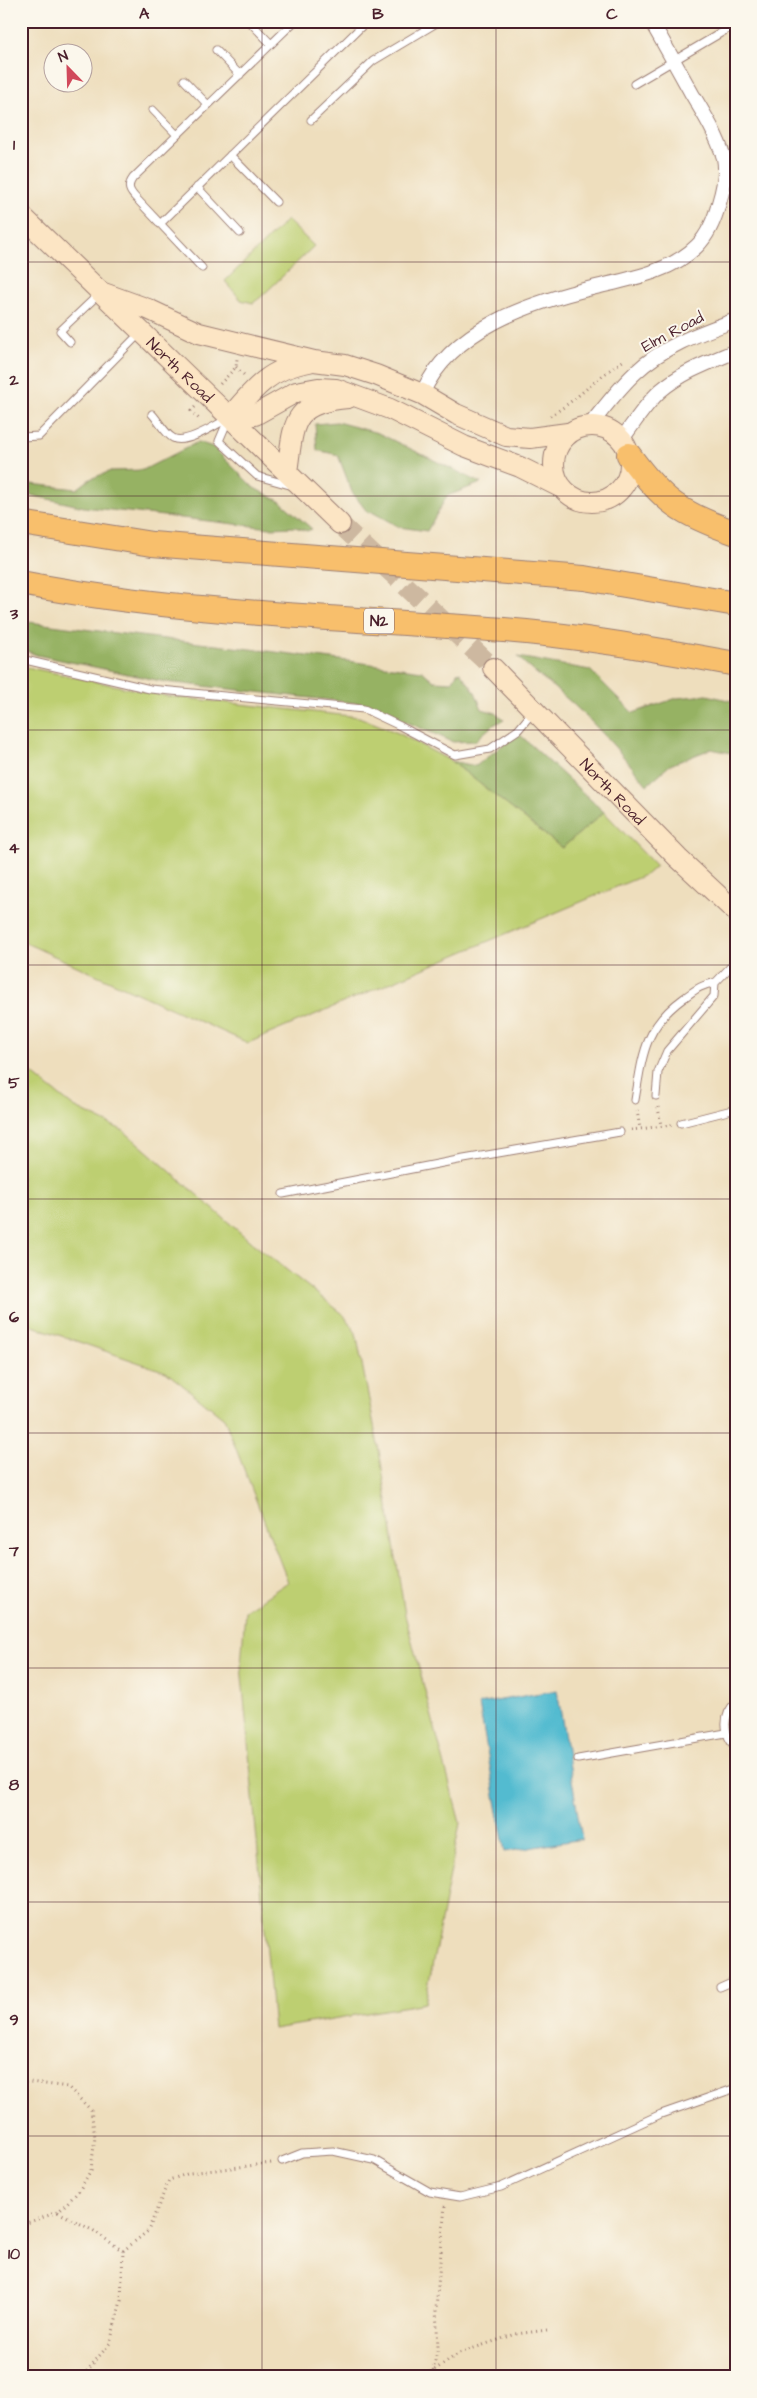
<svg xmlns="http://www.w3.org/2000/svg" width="757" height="2398" font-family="'Architects Daughter',sans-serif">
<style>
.green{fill:#bdcf71;stroke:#84774e}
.forest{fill:#96b263;stroke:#706847}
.water{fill:#53bbd0;stroke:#4e6d7e}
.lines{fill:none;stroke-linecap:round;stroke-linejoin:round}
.secondary-tunnel{stroke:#cdb8a0;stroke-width:20;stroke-dasharray:20 10;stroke-linecap:butt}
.service-casing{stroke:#9c7e74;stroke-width:9}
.minor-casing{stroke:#9c7e74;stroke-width:16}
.secondary-casing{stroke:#9c7e74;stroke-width:22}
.trunk-casing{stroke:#9c7e74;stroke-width:26}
.path{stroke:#9c7e74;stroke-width:3;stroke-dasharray:1 4;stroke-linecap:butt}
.service{stroke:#fff;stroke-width:7}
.minor{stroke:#fff;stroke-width:14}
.secondary{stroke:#fce5c4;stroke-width:20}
.trunk{stroke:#f8bf6c;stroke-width:24}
.grid{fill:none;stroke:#4a1f2b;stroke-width:1;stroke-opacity:0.55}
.labels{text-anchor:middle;stroke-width:4;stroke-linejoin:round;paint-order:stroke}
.shield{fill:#fbf7ec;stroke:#7f6065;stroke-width:1}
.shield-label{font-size:15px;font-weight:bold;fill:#4a1f2b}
.street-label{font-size:16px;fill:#4a1f2b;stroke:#fbf7ec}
.neatline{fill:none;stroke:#4a1f2b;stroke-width:2}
.grid-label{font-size:16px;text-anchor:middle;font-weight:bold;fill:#4a1f2b}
</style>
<rect width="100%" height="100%" fill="#fbf7ec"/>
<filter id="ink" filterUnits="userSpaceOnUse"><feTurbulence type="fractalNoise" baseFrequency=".02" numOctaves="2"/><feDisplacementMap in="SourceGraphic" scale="10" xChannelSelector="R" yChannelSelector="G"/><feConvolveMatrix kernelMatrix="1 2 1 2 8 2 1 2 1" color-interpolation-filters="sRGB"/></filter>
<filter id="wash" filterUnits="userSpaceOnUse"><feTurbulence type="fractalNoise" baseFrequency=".0096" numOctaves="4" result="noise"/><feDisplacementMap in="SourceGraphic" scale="20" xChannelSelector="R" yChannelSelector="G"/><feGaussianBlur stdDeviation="1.12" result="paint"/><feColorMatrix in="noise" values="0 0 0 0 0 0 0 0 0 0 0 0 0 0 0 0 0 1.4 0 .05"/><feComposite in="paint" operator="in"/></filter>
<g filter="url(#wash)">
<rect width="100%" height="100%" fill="#eedebd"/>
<path class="green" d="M287,220L314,246L261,297L253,303L241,300L225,281Z
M21,666L166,696L359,717L398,733L451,761L562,848L604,812L656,866L647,874L248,1043L21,941Z
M21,1065L74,1107L124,1131L251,1242L343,1314L356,1333L380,1456L405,1615L460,1823L425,2003L274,2029L241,1665L245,1611L288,1582L224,1418L166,1372L21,1322Z"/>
<path class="forest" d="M337,422L378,433L481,483L447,496L427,531L399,527L372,512L368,513L352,492L338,455L317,450L315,424Z
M198,442L213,447L254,488L281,502L312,529L307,531L295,527L270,528L84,507L21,493V483L77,489L90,479L111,471L143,470Z
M21,621C155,639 288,652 422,671L434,681L452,682L457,673L460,672L475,692L482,709L496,713L504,720L493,725L475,741L453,742L365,704L166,682L37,655L21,649Z
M518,657L590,670L633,713L677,698L707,695L736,702V754L711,749L670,765L647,785C620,752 592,719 559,692C545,680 531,670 518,657Z
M518,733L604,812L562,848L451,761L476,766Z"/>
<path class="water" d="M557,1690L582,1839L505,1852L479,1704Z"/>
</g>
<g filter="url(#ink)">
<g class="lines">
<path class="secondary-tunnel" d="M340,524L493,668"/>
<defs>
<path id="service" d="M249,21L271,44
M216,50L240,75
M184,80L208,105
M634,84L736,24
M153,110L177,135
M311,120L373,61L440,21
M230,155L276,202
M197,187L240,233
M160,224L367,21
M202,268L134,196C128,189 128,185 133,178L295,21
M70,342L60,331L99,294
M152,414C158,420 165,434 173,438C185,445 216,425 227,419
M228,420L219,441L257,476L293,486
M21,437L39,436L139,334
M21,659L150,689L364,709L400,726L455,755L490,749L518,730L533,712
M656,1096L658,1072L667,1051L714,996L715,983L736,961
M635,1100C643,1054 644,1027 684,998C695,990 702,984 715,983
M681,1123L736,1109
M283,1194L458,1160L620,1132
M736,1702C722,1715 723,1735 736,1748
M578,1759L726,1733
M720,1987L736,1980
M282,2161L302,2153L333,2151L374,2160L430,2192L460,2197L501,2187L661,2114L736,2088"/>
<path id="minor" d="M422,394C451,328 532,302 596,287C630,279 671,272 697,246C708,235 715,218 719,203C723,190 727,172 724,158C717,135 704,114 692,94C678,69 665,45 651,21
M590,425C604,408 618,389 635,373C663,346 700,333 736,320
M622,439C634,423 645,405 660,391C682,372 710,362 736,351"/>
<g id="secondary">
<path id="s1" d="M21,215L340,524"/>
<path d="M101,292L148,309L199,333L314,361L345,365L376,375L422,394L456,414L506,436L530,438L568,433"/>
<path d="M230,417L255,415L296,392L318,388L336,389L390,409L464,446L520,467L560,487"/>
<path d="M230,417C253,389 270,368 309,362"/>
<circle cx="592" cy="464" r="38"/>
<path d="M287,472C294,424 290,403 348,398"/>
<path id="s2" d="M493,668L678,858L736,912"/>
</g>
<path id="trunk" d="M629,455C663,502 681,514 736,533
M21,523L152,544L584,578L736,604
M21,583C180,614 342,617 504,630C582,636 659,650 736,664"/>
</defs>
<use href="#service" class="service-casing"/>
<use href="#minor" class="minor-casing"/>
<use href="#secondary" class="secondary-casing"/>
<use href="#trunk" class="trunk-casing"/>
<path class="path" d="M236,367L245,376
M220,384L236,367L237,359
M195,407L191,411L200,420
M550,416C577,400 597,377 623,361
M658,1107L661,1126
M637,1110L640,1129
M631,1130L672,1125
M21,2085L30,2082L68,2087L91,2110L95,2137L91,2170L79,2191L58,2212L21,2225
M58,2212L94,2231L123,2251L121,2301L110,2343L82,2377
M123,2251L148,2231L169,2180L190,2173L272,2163
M433,2371L438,2347L436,2309L445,2205
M416,2377L433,2371L459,2353L516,2334L547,2330"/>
<use href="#service" class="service"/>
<use href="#minor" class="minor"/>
<use href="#secondary" class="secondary"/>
<use href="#trunk" class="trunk"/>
</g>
</g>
<path class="grid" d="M262,21V2377M496,21V2377M21,262H736M21,496H736M21,730H736M21,965H736M21,1199H736M21,1433H736M21,1668H736M21,1902H736M21,2136H736"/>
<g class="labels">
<rect class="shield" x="364" y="608.5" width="30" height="25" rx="4"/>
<g class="shield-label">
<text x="379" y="626">N2</text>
</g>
<g class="street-label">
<text transform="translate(672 331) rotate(-28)" y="6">Elm Road</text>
<text dy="6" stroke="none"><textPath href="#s1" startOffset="222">North Road</textPath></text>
<text dy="6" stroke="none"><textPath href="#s2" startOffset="172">North Road</textPath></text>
</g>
</g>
<rect width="757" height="2398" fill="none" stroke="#fbf7ec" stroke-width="55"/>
<g transform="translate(68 68) rotate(337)"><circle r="24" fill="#fbf7ec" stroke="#b4a19f"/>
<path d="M0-4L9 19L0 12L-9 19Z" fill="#d1495b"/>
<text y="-8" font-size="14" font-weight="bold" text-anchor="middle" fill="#4a1f2b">N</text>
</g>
<rect x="28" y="28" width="702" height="2342" class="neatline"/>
<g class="grid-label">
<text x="144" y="19">A</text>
<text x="378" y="19">B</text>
<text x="612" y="19">C</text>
<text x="14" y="150">1</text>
<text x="14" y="385">2</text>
<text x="14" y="619">3</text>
<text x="14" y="853">4</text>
<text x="14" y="1088">5</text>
<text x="14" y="1322">6</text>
<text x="14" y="1556">7</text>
<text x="14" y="1790">8</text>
<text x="14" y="2025">9</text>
<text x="14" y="2259">10</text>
</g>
</svg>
